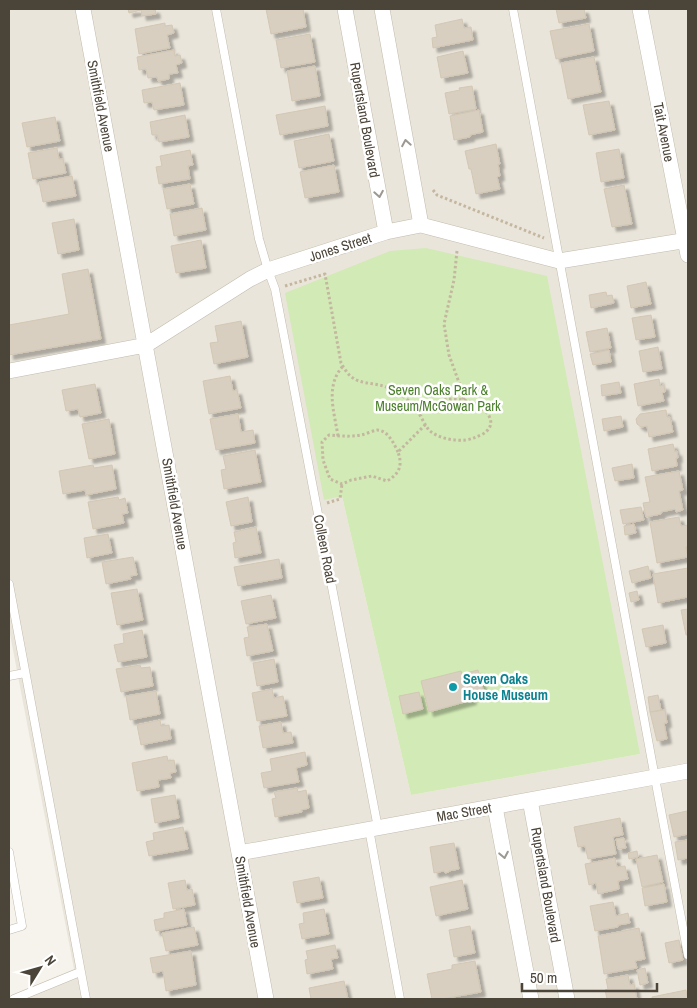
<svg xmlns="http://www.w3.org/2000/svg" width="697" height="1008" font-family="'Archivo Narrow',sans-serif">
<style>
.residential{fill:#eae5da;fill-rule:evenodd}
.green{fill:#d2eab5}
.building{fill:#d8cfc1;stroke:#d3c7b4;filter:url(#shadow)}
.lines{fill:none;stroke-linecap:round;stroke-linejoin:round}
.lane-casing{stroke:#c2bbae;stroke-width:9}
.street-casing{stroke:#c2bbae;stroke-width:16}
.path{stroke:#c4b79f;stroke-width:3;stroke-dasharray:2.5 2.5;stroke-linecap:butt}
.lane{stroke:#fff;stroke-width:8}
.street{stroke:#fff;stroke-width:15}
.oneway{stroke:#9c9892}
.culture-dot{fill:#0f9aa8;stroke:#fff;stroke-width:2}
.labels{text-anchor:middle;stroke-width:5;stroke-linejoin:round;paint-order:stroke}
.street-label{font-size:14px;fill:#4b4439;stroke:#fff}
.park-label{font-size:14px;fill:#4a7f2a;stroke:#fff}
.culture-label{font-size:14px;font-weight:bold;fill:#0d838f;stroke:#fff;text-anchor:start}
</style>
<defs>
<filter id="shadow"><feDropShadow dx="4.5" dy="4.5" stdDeviation="1" flood-color="#0004"/></filter>
</defs>
<rect width="100%" height="100%" fill="#f6f3ec"/>
<path class="residential" d="M9,9H688V999H9V996L74,969L9,629ZM342,496L640,754L411,795Z"/>
<path class="green" d="M426,248L547,276L640,754L411,795L342,496L324,500L285,293L390,251Z"/>
<path class="building" d="M128,9H155L156,14L142,16L141,10L129,13Z
M266,9H303L306,27L271,34Z
M556,9H584L586,18L559,23Z
M462,19L464,28L471,27L473,40L433,48L432,38L437,37L435,25Z
M165,23V26L172,25L174,33L167,35L170,48L139,54L135,29Z
M589,24L594,51L556,59L550,31Z
M310,34L315,62L281,68L276,40Z
M174,50L175,56L180,55L182,63L176,65L178,73L169,74V79L158,81L157,77L148,78L146,69L139,70L137,57Z
M463,51L468,73L441,78L437,57Z
M594,57L601,92L568,99L561,63Z
M315,66L320,96L292,101L287,71Z
M180,83L184,105L154,110L152,102L144,103L142,90Z
M472,86L476,109L449,114L445,93L460,90L459,88Z
M609,101L615,130L589,135L583,105Z
M325,106L328,126L280,135L276,115Z
M479,110L483,132L470,135V137L454,140L450,116Z
M185,115L189,137L159,142L157,135H152L150,122Z
M55,117L60,141L27,147L22,123Z
M329,134L334,161L299,168L294,141Z
M496,144L500,164H498L500,176L497,177L500,189L476,194L471,169H469L465,151Z
M57,148L59,159H63L66,173L33,179L28,153Z
M619,149L624,178L601,182L596,153Z
M190,150L193,165L188,166L190,179L159,184L156,167L162,166L160,156Z
M334,165L339,192L305,198L300,172Z
M72,176L76,196L43,202L39,182Z
M190,184L194,204L167,209L163,189Z
M624,185L632,224L612,227L604,189Z
M202,208L206,230L174,236L170,214Z
M74,219L79,250L58,254L52,223Z
M201,240L206,268L176,273L171,246Z
M88,269L101,339L9,355V325L69,314L62,274Z
M646,282L651,304L631,308L627,286Z
M606,292L607,296L612,295L614,303L591,308L589,295Z
M651,315L655,337L636,340L632,318Z
M241,321L248,357L214,364L210,343L218,342L215,326Z
M607,328L611,348L590,352L586,332Z
M658,347L662,369L643,372L639,351Z
M609,350L611,362L593,365L590,354Z
M230,376L233,391L237,390L241,408L209,414L203,381Z
M659,379L660,386L664,385L665,392L662,393L664,401L638,406L634,384Z
M619,382L621,393L602,396L601,385Z
M95,384L101,413L80,417L78,409L66,411L62,390Z
M666,410L667,417H670L673,432L649,437L647,426L641,427L637,424L636,419L640,414Z
M238,414L241,432L253,430L255,443L216,450L210,419Z
M621,416L623,427L604,431L602,419Z
M109,419L115,454L89,459L82,424Z
M673,444L675,452L677,451L678,458H676L677,466L652,471L648,449Z
M255,450L261,482L224,489L221,470L226,469L223,456Z
M632,464L634,478L615,481L612,468Z
M93,465L94,468L112,465L116,489L86,495L85,490L63,494L59,471Z
M679,471L683,490L679,491L683,510L676,512L675,509L661,512V514L646,517L643,503L650,502L645,477Z
M118,497L119,500L125,498L128,513L122,514L124,523L93,529L88,502Z
M248,497L252,522L231,526L226,502Z
M641,507L644,520L623,524L620,510Z
M679,517L681,526L688,525V546L686,547L688,557L657,563L650,522Z
M634,524L636,533L625,535L624,526Z
M256,527L261,553L235,558L233,543L236,542L234,532Z
M108,534L112,553L87,558L84,538Z
M133,557L137,575L130,576L131,579L106,584L102,562Z
M279,559L282,578L238,586L234,567Z
M648,566L651,578L632,583L629,571Z
M688,568V597L658,603L653,574Z
M137,589L143,620L117,625L111,593Z
M637,591L639,600L631,602L629,593Z
M271,595L276,618L246,624L241,601Z
M688,609V635H686L681,610Z
M267,624L273,651L247,656L244,638L249,637L247,627Z
M663,625L666,643L646,647L642,629Z
M142,630L147,657L118,662L114,645L124,643L123,634Z
M274,659L278,682L257,686L253,663Z
M140,665L141,668L150,667L153,686L121,692L116,669Z
M478,670L484,693L471,696L472,700L429,712L421,681L461,671L462,674Z
M272,689L274,698L283,696L287,716L257,721L252,693Z
M156,691L160,714L130,720L126,696Z
M419,692L423,709L403,714L399,696Z
M658,695L661,710L650,712L648,697Z
M665,710L667,723H664L667,739L657,741L650,712Z
M160,720L161,726L169,725L171,739L141,745L137,725Z
M281,722L283,733L291,732L293,743L263,748L259,726Z
M305,752L307,765L296,768L299,782L264,788L261,773L272,771L270,759Z
M167,756L168,761L174,760L176,772L170,773L171,778L158,780L159,787L137,791L132,763Z
M297,788L298,792L306,790L309,808L301,810L302,812L275,817L272,799L276,798L274,792Z
M175,795L179,818L155,823L151,799Z
M687,811L688,834L674,837L669,815Z
M620,818L623,835L613,837L616,854L588,859L585,846L578,847L574,827Z
M183,827L188,849L149,856L146,842L154,840L153,833Z
M624,838L626,848L618,849L616,839Z
M688,840V858L678,860L675,842Z
M454,843L459,869L449,871V872L445,873L444,871L434,873L430,847Z
M637,851L638,857L629,859L628,853Z
M657,855L663,882L642,887L636,859Z
M615,858L617,867L625,866L628,879L618,881L619,889L598,894L596,883L589,885L585,864Z
M319,877L323,898L297,903L293,882Z
M185,880L187,890L192,889L195,905L173,909L168,883Z
M462,880L468,909L436,916L430,887Z
M664,884L667,902L645,906L642,888Z
M613,902L616,916L628,913L630,923L618,925V927L595,931L590,906Z
M184,909L187,925L156,931L154,920L164,918V913Z
M324,909L329,934L302,939L299,924L304,923L303,913Z
M470,926L475,953L454,957L449,930Z
M194,927L198,945L166,951L162,933Z
M639,928L645,959L635,961L637,968L604,974L598,936Z
M679,940L683,960L669,963L665,943Z
M335,945L338,958L331,959L333,969L307,974L305,960L308,959L306,951Z
M191,951L196,985L166,991L163,971L153,973L150,958Z
M475,961L481,992L442,999H432L427,974L452,969V965Z
M645,968L648,983L640,985L637,970Z
M628,975L630,985L634,984L637,999H607L605,990L608,989L606,979Z
M344,981L348,999H311L309,988Z
M686,990L688,999H652V997Z"/>
<g class="lines">
<defs>
<path id="lane" d="M216,9L259,239L268,270L275,289L378,828
M513,9L655,778L688,955
M9,584L86,999
M9,676L25,673
M369,829L400,999
M9,852L22,926L9,930
M14,999L80,972"/>
<path id="street" d="M83,9L266,999
M345,9L386,232
M382,9L421,225
M640,9L688,255
M9,371L146,345L250,279L268,270L386,232L421,225L559,261L688,240
M530,800L567,999
M495,807L531,999
M239,853L688,771"/>
</defs>
<use href="#lane" class="lane-casing"/>
<use href="#street" class="street-casing"/>
<path class="path" d="M433,190L437,195L544,238
M457,251L454,280L444,324L449,355L461,388L464,400
M285,286L325,274L341,363C344,368 348,375 353,378C360,383 370,383 379,385C390,387 403,395 411,403C419,410 425,427 430,431C440,439 455,441 466,440C472,439 476,437 481,435C515,418 452,376 421,415
M338,436C334,411 325,386 343,366
M398,452C394,444 388,430 377,430C372,431 366,434 361,435C350,437 340,436 329,435L322,442L323,460L330,479L342,484L351,480L372,476L387,481C399,474 403,466 398,452L426,424
M327,503L340,499L342,484"/>
<use href="#lane" class="lane"/>
<use href="#street" class="street"/>
</g>
<defs><path id="oneway-chevron" d="M-2-3.5L2.5 0L-2 3.5" fill="none" stroke-width="1.6" stroke-linecap="round" stroke-linejoin="round" transform="scale(1.25)"/></defs>
<g class="oneway">
<use href="#oneway-chevron" transform="translate(406 143) rotate(-100)"/>
<use href="#oneway-chevron" transform="translate(379 194) rotate(80)"/>
<use href="#oneway-chevron" transform="translate(504 855) rotate(79)"/>
</g>
<circle class="culture-dot" cx="453" cy="687" r="5"/>
<g class="labels">
<g class="street-label">
<text transform="translate(101 106) rotate(79)" y="5">Smithfield Avenue</text>
<text transform="translate(365 120) rotate(80)" y="5">Rupertsland Boulevard</text>
<text transform="translate(664 132) rotate(79)" y="5">Tait Avenue</text>
<text transform="translate(340 247) rotate(-18)" y="5">Jones Street</text>
<text transform="translate(175 504) rotate(80)" y="5">Smithfield Avenue</text>
<text transform="translate(325 549) rotate(79)" y="5">Colleen Road</text>
<text transform="translate(464 812) rotate(-10)" y="5">Mac Street</text>
<text transform="translate(546 885) rotate(80)" y="5">Rupertsland Boulevard</text>
<text transform="translate(248 902) rotate(80)" y="5">Smithfield Avenue</text>
</g>
<g class="park-label">
<text x="438" y="395">Seven Oaks Park &amp;<tspan x="438" dy="16">Museum/McGowan Park</tspan></text>
</g>
<g class="culture-label">
<text x="463" y="684">Seven Oaks<tspan x="463" dy="16">House Museum</tspan></text>
</g>
</g>
<rect width="697" height="1008" fill="none" stroke="#4b4439" stroke-width="20"/>
<g transform="translate(40 968) rotate(53)" stroke="#ffffff" stroke-width="4" paint-order="stroke">
<path d="M0-4L9 19L0 12L-9 19Z" fill="#4b4439"/>
<text y="-8" font-size="14" font-weight="bold" text-anchor="middle" fill="#4b4439">N</text>
</g>
<path d="M522 983v8h135v-8" fill="none" stroke="#4b4439" stroke-width="2.5"/>
<text x="530" y="983" font-size="15" fill="#4b4439" stroke="#ffffff" stroke-width="4" paint-order="stroke">50 m</text>
</svg>
